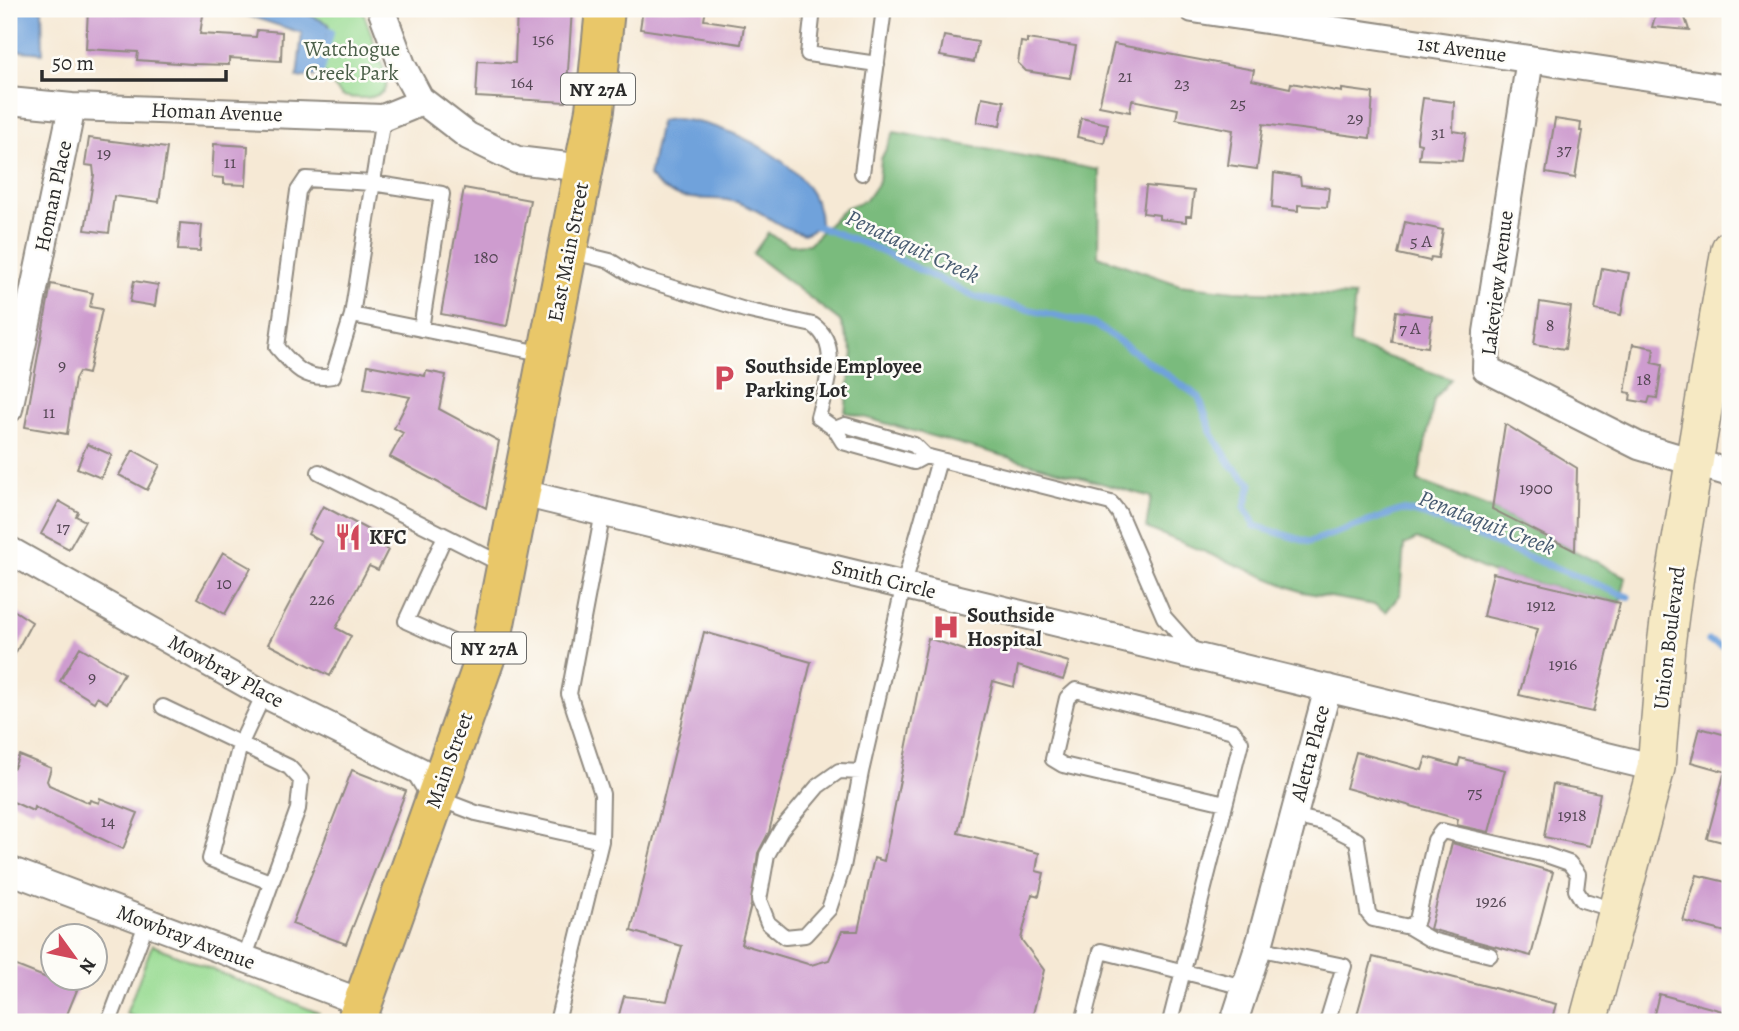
<svg xmlns="http://www.w3.org/2000/svg" width="1739" height="1031" font-family="Alegreya,serif">
<style>
.green{fill:#99db93;stroke:#62835f;stroke-width:2}
.forest{fill:#7abb7d;stroke:#527354;stroke-width:2}
.water{fill:#70a2db;stroke:#4e6683;stroke-width:2}
.lines{fill:none;stroke-linecap:round;stroke-linejoin:round}
.stream{stroke:#70a2db;stroke-width:7}
.building{fill:#ce9ccf}
.service-casing{stroke:#908a80;stroke-width:18}
.minor-casing{stroke:#908a80;stroke-width:30}
.secondary-casing{stroke:#908a80;stroke-width:40}
.primary-casing{stroke:#908a80;stroke-width:42}
.service{stroke:#fff;stroke-width:14}
.minor{stroke:#fff;stroke-width:26}
.secondary{stroke:#f6e9c3;stroke-width:37}
.primary{stroke:#e9c769;stroke-width:38}
.labels{text-anchor:middle;stroke-width:5;stroke-linejoin:round;paint-order:stroke}
.number-label{font-size:18px;fill:#544754}
.shield{fill:#fdfcf7;stroke:#6a6a68;stroke-width:2}
.shield-label{font-size:19px;font-weight:bold;fill:#2b2b2b}
.park-label{font-size:21px;fill:#4c604a;stroke:#fdfcf7}
.street-label{font-size:21px;fill:#2b2b2b;stroke:#fdfcf7}
.poi-label{font-size:21px;font-weight:bold;fill:#2b2b2b;stroke:#fdfcf7;text-anchor:start}
.water-label{font-size:23px;font-style:italic;fill:#475b71;stroke:#fdfcf7}
</style>
<rect width="100%" height="100%" fill="#fdfcf7"/>
<filter id="ink" filterUnits="userSpaceOnUse"><feTurbulence type="fractalNoise" baseFrequency=".0143" numOctaves="2"/><feDisplacementMap in="SourceGraphic" scale="14" xChannelSelector="R" yChannelSelector="G"/><feConvolveMatrix kernelMatrix="1 2 1 2 8 2 1 2 1" color-interpolation-filters="sRGB"/></filter>
<filter id="wash" filterUnits="userSpaceOnUse"><feTurbulence type="fractalNoise" baseFrequency=".00686" numOctaves="4" result="noise"/><feDisplacementMap in="SourceGraphic" scale="28" xChannelSelector="R" yChannelSelector="G"/><feGaussianBlur stdDeviation="1.57" result="paint"/><feColorMatrix in="noise" values="0 0 0 0 0 0 0 0 0 0 0 0 0 0 0 0 0 1.4 0 .05"/><feComposite in="paint" operator="in"/></filter>
<g filter="url(#wash)">
<rect width="100%" height="100%" fill="#f6e9d5"/>
<path class="green" d="M297,9H362L386,75C392,102 358,99 342,96L321,71L329,24Z
M152,945L319,1013L316,1022H149L126,1014Z"/>
<path class="forest" d="M894,132L1099,170L1098,256L1180,285L1235,291L1355,296L1350,344L1451,379L1434,400L1418,481L1492,509L1626,577L1620,603L1493,573L1417,539L1404,545L1400,595L1386,612L1375,605L1302,592L1146,528L1151,497L845,412L853,353L840,321L753,254L768,233L790,245L809,244L845,208L866,200L879,181L881,159Z"/>
<path class="water" d="M11,9H42L43,53L9,50Z
M227,9H297L329,24L321,71L326,75L297,78L302,33Z
M671,119C722,119 823,166 820,226L804,234C776,227 769,215 745,205C710,190 679,212 649,176L660,121Z"/>
<g class="lines">
<path class="stream" d="M321,71L331,31L322,28
M811,224L871,246L975,297L1096,325L1199,397L1212,434L1232,466L1251,484L1245,507L1255,526L1309,542L1402,510L1424,515L1628,597
M1709,641L1730,649"/>
</g>
<g id="blocks">
<path class="building" d="M102,9H204L200,34L256,37L257,30L282,32L281,61L229,58V65L192,64L137,60L138,52L86,49L88,10Z
M517,9H572L566,102L476,97L478,61L515,63Z
M643,9H706L704,20L744,26L741,44L640,29Z
M1657,9H1682L1689,30L1652,27Z
M944,36L978,42L974,62L940,56Z
M1027,39L1076,46L1070,78L1026,71L1018,63L1021,42L1027,43Z
M1114,44L1254,70L1252,80L1290,88L1291,83L1342,92V89L1373,93L1370,138L1263,124L1257,169L1228,165L1233,130L1176,119L1178,109L1132,100L1130,112L1099,106Z
M982,97L1004,101L1000,126L977,122Z
M1423,98L1454,102L1453,131L1466,133L1462,161L1419,159L1421,144L1417,143V139Z
M1081,118L1108,124L1104,143L1077,137Z
M1555,119L1581,123L1580,131H1583L1575,178L1546,173Z
M89,138L167,148L159,202L114,196L109,233L85,230L94,175L93,166L85,165Z
M214,144L248,146L246,185L224,184V178L212,177Z
M1274,173L1300,177L1301,185L1329,188L1327,207L1298,205V211L1272,208Z
M1146,186L1194,191L1191,216H1186V222L1159,219V215L1143,213Z
M464,188L530,200L507,326L441,314Z
M1405,222L1443,230L1438,258L1431,257L1430,261L1398,254Z
M180,223L202,225L200,251L178,250Z
M1602,268L1629,273L1621,315L1595,310Z
M134,281L158,285L155,306L130,302Z
M51,284L93,293L90,307L102,309L88,374L79,372L75,379L67,434L25,427Z
M1540,302L1571,307L1565,349L1534,344Z
M1396,311L1432,316L1428,347L1392,342Z
M1633,344L1654,348L1652,363L1662,365L1657,398L1650,397L1648,403L1630,400L1631,393L1625,392Z
M368,365L425,376L426,371L446,375L439,409L499,441L486,508L390,457L403,433L394,428L410,397L364,388Z
M1505,424L1577,468L1575,551L1492,509Z
M87,444L112,455L101,478L77,468Z
M133,450L160,465L147,490L119,475Z
M59,501L78,512L76,516L85,521L69,549L41,534Z
M323,506L389,541L385,548L388,550L378,570L369,566L336,628L351,636L330,676L268,644L322,542L308,534Z
M223,552L251,568L225,614L197,598Z
M1493,573L1620,603L1593,712L1519,695L1538,629L1483,616Z
M9,607L32,622L9,665Z
M704,632L811,662L769,832L758,853L751,905L741,944L811,965L829,960L842,931H858L874,858L884,861L928,638L967,651L971,634L1069,662L1063,680L1018,666L1014,687L993,681L958,833L1039,853L1036,871L1044,873L1039,896L1032,894L1021,939L1044,970L1031,1022H617L624,996L667,1001L682,946L631,931Z
M80,647L124,673L107,703L97,697L94,702L60,681Z
M1700,728L1730,736V773L1691,762Z
M1356,752L1422,770L1426,757L1458,766L1460,758L1505,770L1489,832L1457,825L1458,819L1346,788Z
M19,755L51,768L47,781L49,785L89,803L90,800L99,803L100,798L138,813L123,849L34,807L33,811L9,800V766L14,768Z
M352,770L406,791L346,944L292,924Z
M1724,775L1730,776V844L1707,838Z
M1553,784L1600,793L1590,846L1544,837Z
M1452,843L1553,872L1531,956L1430,929Z
M1697,875L1730,883V933L1683,921Z
M1373,957L1556,1004L1551,1022H1355Z
M9,963L77,990L64,1022H9Z
M1659,994L1730,1013V1022H1652Z"/>
</g>
</g>
<g filter="url(#ink)">
<use href="#blocks" fill-opacity="0" stroke="#908a80" stroke-width="2"/>
<g class="lines">
<defs>
<path id="service" d="M813,9L808,54L877,64
M383,118L352,315L546,354
M862,173L884,9
M569,251L610,261L634,276L745,310L813,325C843,345 825,389 818,417L835,429L843,442L914,462L925,456
M352,315L333,376C305,381 293,366 277,347L298,191L306,179L372,183L442,194L421,329
M835,429L845,425L914,445L925,456L1111,503L1119,513L1164,617L1196,653
M319,472L505,566
M445,536L406,621L486,657
M264,694L240,745L210,859L270,882
M163,707L289,767L301,780L298,809L244,959
M861,772L839,771L818,786L781,830L767,855L759,900L768,923L785,937L805,935L829,909L843,867L861,772L904,584L939,460
M437,798L476,813L601,841
M1293,816L1323,823L1357,840L1368,913L1373,919L1409,927L1431,940L1490,955
M1409,927L1417,920L1435,840L1442,831L1546,855L1569,863L1578,874L1576,890L1582,900L1618,911
M1257,948L1344,966L1327,1022
M109,1022L147,922
M557,1022L601,841L602,794L569,694L603,512
M1083,1022L1101,951L1244,987
M1170,1022L1241,742L1233,731L1076,690L1067,698L1053,759L1063,765L1225,803"/>
<path id="minor" d="M381,9L402,65L420,99L468,136L517,160L584,168
M1193,9L1730,89
M1530,59L1487,332L1486,369L1639,446L1730,473
M9,101L72,107L383,118L410,107L420,99
M9,409L72,107
M522,493L1656,768
M9,550L264,694L420,771L436,797
M9,870L363,1003
M1234,1022L1260,942L1328,688"/>
<path id="secondary" d="M1588,1022L1656,768L1666,645L1675,576L1730,249"/>
<path id="primary" d="M356,1022L492,639L595,110L605,9"/>
</defs>
<use href="#service" class="service-casing"/>
<use href="#minor" class="minor-casing"/>
<use href="#secondary" class="secondary-casing"/>
<use href="#primary" class="primary-casing"/>
<use href="#service" class="service"/>
<use href="#minor" class="minor"/>
<use href="#secondary" class="secondary"/>
<use href="#primary" class="primary"/>
</g>
</g>
<defs>
<symbol id="parking-bare" viewBox="-9 -9 18 18"><path d="M-3.5-5.5H1a3.5 3.5 0 0 1 0 7H-1V5.5H-3.5ZM-1-3.4V-.6H.8a1.4 1.4 0 0 0 0-2.8Z" fill="#d1495b" stroke="#fdfcf7" stroke-width="2.5" paint-order="stroke"/></symbol>
<symbol id="restaurant-bare" viewBox="-9 -9 18 18"><path d="M-5-6h1v4h1v-4h1v4h1v-4h1v5L-1.5 .5V6h-2V.5L-5-1ZM5-6V6H3V1.5H1.5Q1.5-4 5-6Z" fill="#d1495b" stroke="#fdfcf7" stroke-width="2.5" paint-order="stroke"/></symbol>
<symbol id="hospital-bare" viewBox="-9 -9 18 18"><path d="M-5-5h3v3.5h4V-5h3V5h-3V1.5h-4V5h-3Z" fill="#d1495b" stroke="#fdfcf7" stroke-width="2.5" paint-order="stroke"/></symbol>
</defs>
<g fill-rule="evenodd">
<use href="#parking-bare" x="705" y="359" width="38" height="38"/>
<use href="#restaurant-bare" x="329" y="518" width="38" height="38"/>
<use href="#hospital-bare" x="927" y="608" width="38" height="38"/>
</g>
<g class="labels">
<g class="number-label">
<text x="543" y="45">156</text>
<text x="1125" y="82">21</text>
<text x="522" y="88">164</text>
<text x="1182" y="89">23</text>
<text x="1238" y="109">25</text>
<text x="1355" y="124">29</text>
<text x="1438" y="138">31</text>
<text x="1564" y="155">37</text>
<text x="104" y="159">19</text>
<text x="230" y="168">11</text>
<text x="1421" y="247">5 A</text>
<text x="486" y="263">180</text>
<text x="1550" y="331">8</text>
<text x="1410" y="334">7 A</text>
<text x="62" y="371">9</text>
<text x="1644" y="385">18</text>
<text x="49" y="418">11</text>
<text x="1536" y="494">1900</text>
<text x="63" y="533">17</text>
<text x="224" y="589">10</text>
<text x="322" y="605">226</text>
<text x="1541" y="611">1912</text>
<text x="1563" y="670">1916</text>
<text x="92" y="683">9</text>
<text x="1475" y="798">75</text>
<text x="1572" y="821">1918</text>
<text x="108" y="827">14</text>
<text x="1491" y="907">1926</text>
</g>
<g class="shield">
<rect x="561" y="73.5" width="74" height="31" rx="5"/>
<rect x="452" y="632.5" width="74" height="31" rx="5"/>
</g>
<g class="shield-label">
<text x="598" y="96">NY 27A</text>
<text x="489" y="655">NY 27A</text>
</g>
<g class="park-label">
<text x="352" y="56">Watchogue<tspan x="352" dy="24">Creek Park</tspan></text>
</g>
<g class="street-label">
<text transform="translate(1462 49) rotate(8)" y="7">1st Avenue</text>
<text transform="translate(217 112) rotate(2)" y="7">Homan Avenue</text>
<text transform="translate(53 196) rotate(-78)" y="7">Homan Place</text>
<text transform="translate(568 252) rotate(-79)" y="7">East Main Street</text>
<text transform="translate(1497 283) rotate(-83)" y="7">Lakeview Avenue</text>
<text transform="translate(884 579) rotate(14)" y="7">Smith Circle</text>
<text transform="translate(1669 638) rotate(-83)" y="7">Union Boulevard</text>
<text transform="translate(226 671) rotate(29)" y="7">Mowbray Place</text>
<text transform="translate(1310 753) rotate(-75)" y="7">Aletta Place</text>
<text transform="translate(449 760) rotate(-70)" y="7">Main Street</text>
<text transform="translate(186 937) rotate(21)" y="7">Mowbray Avenue</text>
</g>
<g class="poi-label">
<text x="745" y="373">Southside Employee<tspan x="745" dy="24">Parking Lot</tspan></text>
<text x="369" y="544">KFC</text>
<text x="967" y="622">Southside<tspan x="967" dy="24">Hospital</tspan></text>
</g>
<g class="water-label">
<text transform="translate(913 246) rotate(25)" y="8">Penataquit Creek</text>
<text transform="translate(1487 522) rotate(21)" y="8">Penataquit Creek</text>
</g>
</g>
<rect width="1739" height="1031" fill="none" stroke="#fdfcf7" stroke-width="35"/>
<g transform="translate(74 957) rotate(123)"><circle r="33" fill="#fdfcf7" stroke="#a9a8a5" stroke-width="2"/>
<path d="M0-5L12 26L0 18L-12 26Z" fill="#d1495b"/>
<text y="-10" font-size="19" font-weight="bold" text-anchor="middle" fill="#2b2b2b">N</text>
</g>
<path d="M42 70v10h184v-10" fill="none" stroke="#2b2b2b" stroke-width="3.5"/>
<text x="52" y="70" font-size="21" fill="#2b2b2b" stroke="#fdfcf7" stroke-width="5" paint-order="stroke">50 m</text>
</svg>
